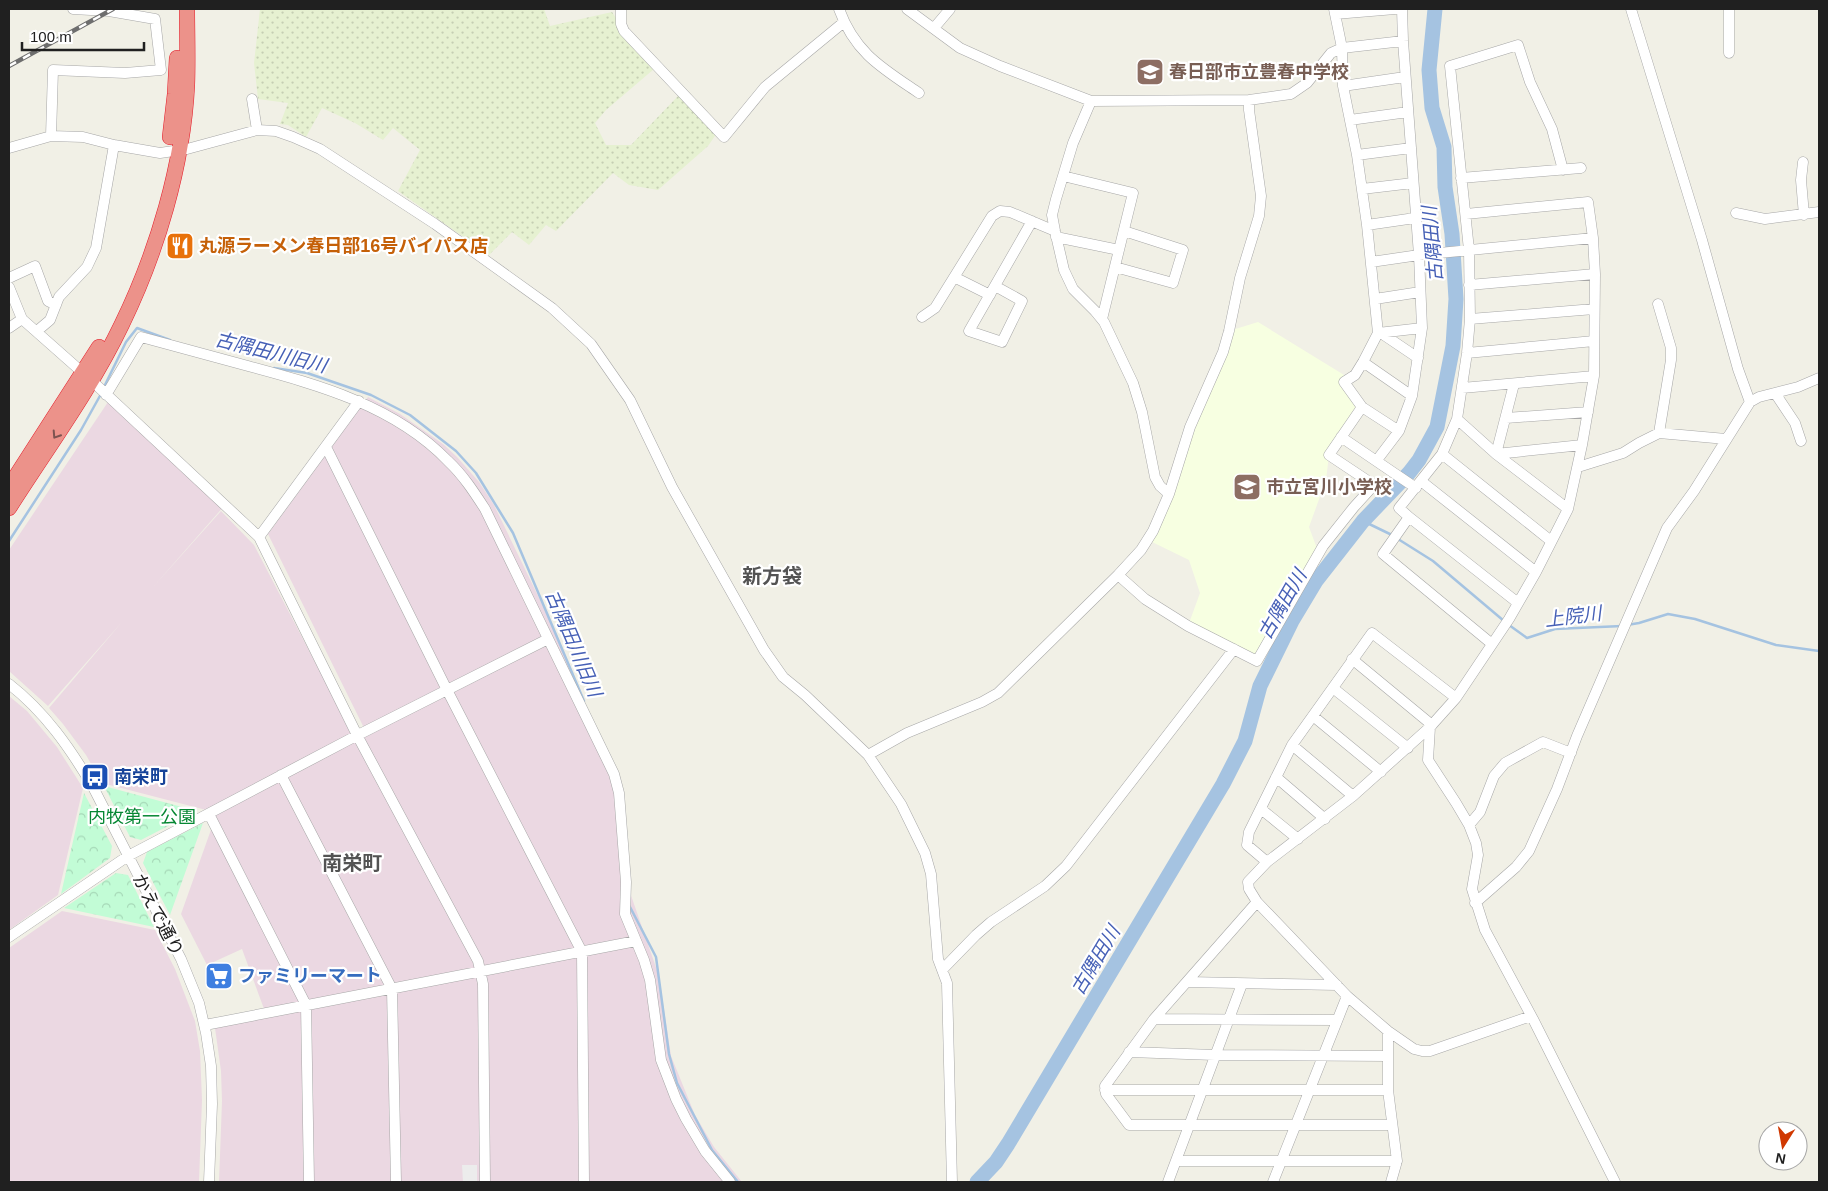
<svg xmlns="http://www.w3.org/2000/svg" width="1828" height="1191" font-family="Helvetica,'Noto Sans JP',sans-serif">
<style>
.industrial{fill:#ebd8e2}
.education{fill:#f7ffe1}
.farmland{fill:url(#farmland-dots)}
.park{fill:url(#park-crowns)}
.parking{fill:#ececec}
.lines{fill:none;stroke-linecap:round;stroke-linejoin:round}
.stream{stroke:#a5c3e1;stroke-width:2.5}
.river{stroke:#a5c3e1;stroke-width:15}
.minor-casing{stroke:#a7a7a7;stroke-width:11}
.highway-casing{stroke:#e51e2c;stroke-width:16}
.minor{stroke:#fff;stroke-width:10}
.highway{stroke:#ec928a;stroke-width:15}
.rail-casing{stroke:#6e6e6e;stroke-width:4.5}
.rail{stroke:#fff;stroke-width:2.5;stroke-dasharray:8;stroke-linecap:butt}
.oneway{stroke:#7c5350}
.labels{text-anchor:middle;stroke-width:4.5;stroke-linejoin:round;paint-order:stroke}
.education-label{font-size:18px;font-weight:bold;fill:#785e54;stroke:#fff;text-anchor:start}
.food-label{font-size:18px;font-weight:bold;fill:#c56008;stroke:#fff;text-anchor:start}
.transit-label{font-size:18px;font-weight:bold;fill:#164399;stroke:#fff;text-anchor:start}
.park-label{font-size:18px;fill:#068733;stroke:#fff}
.street-label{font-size:18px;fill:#202020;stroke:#fff}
.shop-label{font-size:18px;font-weight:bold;fill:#366cbe;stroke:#fff;text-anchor:start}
.water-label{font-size:19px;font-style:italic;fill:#4660b6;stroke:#fff}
.quarter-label{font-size:20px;font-weight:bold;fill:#535353;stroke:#fff}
</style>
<defs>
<pattern id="farmland-dots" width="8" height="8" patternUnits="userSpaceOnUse" patternTransform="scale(1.25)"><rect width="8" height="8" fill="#e6f1d1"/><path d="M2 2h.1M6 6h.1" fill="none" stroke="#c5ceb3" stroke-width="1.8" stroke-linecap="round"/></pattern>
<pattern id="park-crowns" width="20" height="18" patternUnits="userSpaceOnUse" patternTransform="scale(1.25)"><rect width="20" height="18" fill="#c2fcd6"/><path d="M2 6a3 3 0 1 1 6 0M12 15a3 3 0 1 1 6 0" fill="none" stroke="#a6d8b7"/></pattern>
</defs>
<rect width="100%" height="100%" fill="#f1f0e6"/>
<path class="industrial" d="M368,397L400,414L443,444L457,457L479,482L494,505L557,635L614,774L626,881L659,976L671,1056L695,1115L714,1147L742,1182H219L222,1101L221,1071L215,1028L267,1017L242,949L207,965L181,914L218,810L366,732L268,534Z
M110,399L225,505L154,586L221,511L254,545L354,737L210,811L102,783L86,755L63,724L49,708L122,622L48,706L9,671V550Z
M9,696L27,711L57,747L83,788L58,895L9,930Z
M62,911L155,930L175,969L195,1021L200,1051L202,1100L199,1182H9V948Z"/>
<path class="education" d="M1258,322L1349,378L1344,382L1362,407L1329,455L1326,480L1309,527L1319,554L1257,661L1188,626L1200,593L1189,560L1148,540L1229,331Z"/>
<path class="farmland" d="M260,9H544L550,26L612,12L626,33L654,69L606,110L595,123L606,145H631L679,95L717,133L708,146L658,190L629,185L613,173L556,231L546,225L529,245L512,232L489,255L398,191L420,150L393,128L383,140L355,123L322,108L306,137L288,125L280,124L288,103L258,99L254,63Z"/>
<path class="park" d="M104,786L197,811L141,840L130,837Z
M84,793L112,846L110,858L61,894Z
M203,823L170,915L143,863L147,852Z
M116,873L128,875L154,927L64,908Z"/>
<path class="parking" d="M462,1165H477V1182H463Z"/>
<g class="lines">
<path class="stream" d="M1434,12V9
M274,368L307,373L371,395L410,415L456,451L476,473L513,533L584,701
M103,389L126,342L137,328L170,340
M1363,521L1394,536
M1398,539L1433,561L1504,621
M9,541L81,430L101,394
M1509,625L1527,638L1555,629L1622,626
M1627,625L1639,623L1668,614L1695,619L1776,645L1819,651
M629,905L656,957L669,1054L677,1083L712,1150L738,1182"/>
<path class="river" d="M977,1182L996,1162L1008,1144L1223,784L1245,741L1260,686L1292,621L1316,581L1363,521L1409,473L1419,460L1437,427L1453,346L1456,299L1452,234L1445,187L1444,147L1432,108L1429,70L1435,9"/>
<defs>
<path id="minor" d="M621,9V24L624,31L724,137L765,87L844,22
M839,9C855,53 882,68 919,93
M907,9L960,48L1000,66L1091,101L1249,100L1291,94L1307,83L1331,53L1342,48L1403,41
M1631,9L1702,240L1738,369L1750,402
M1335,14L1395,9
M934,28L950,9
M1729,53V9
M1343,86L1405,77
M252,99L257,130
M1091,101L1073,143L1056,199L1052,215L1055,231L1064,270L1073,289L1095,311L1104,322L1133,383L1142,412L1155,477L1160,486L1169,494
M1350,120L1408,112
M51,136L53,70L125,73L161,70L155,19L109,11L73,9
M9,148L51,136L83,137L114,145L160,153L187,149L257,130L276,131L293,137L320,149L435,224L552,308L591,344L630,400L672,487L764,650L783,677L805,695L868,755L901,804L925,853L931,874L938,959L947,983L952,1182
M1357,155L1411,148
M1803,162L1801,180L1804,215
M1063,176L1133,193L1102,319
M1461,178L1581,168
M1362,189L1413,183
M1736,213L1765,219L1819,212
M1466,214L1588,202L1593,238L1595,274L1594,376L1582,445L1568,509L1536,572L1509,619L1456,698L1430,727L1353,796L1267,862L1248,882L1249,889L1257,902L1347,996L1388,1031L1414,1049L1422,1051H1430L1531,1016
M1367,225L1415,218
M1056,237L1119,250
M1371,262L1419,255L1593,238
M1115,267L1173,283L1183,250L1124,231
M954,277L990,295
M9,278L35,266L48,301L56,305
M1469,285L1595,274
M995,286L1022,301L1002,342L969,331L1032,221
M9,287L22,319L91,380L259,537L357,735L478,961L483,984L485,1182
M1375,299L1420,292
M1658,304L1671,348V360L1659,433
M922,317L935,308L992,216L1000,211L1010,212L1055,231
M1470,319L1594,309
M9,328L22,319
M37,331L50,320L59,297L87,267L96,248L114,145
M1378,333L1422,328
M1381,333L1418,358
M1467,353L1594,341
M1363,362L1412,396
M1514,384L1496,454L1582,445
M1462,388L1594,376
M1775,393L1795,423L1801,441
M106,395L141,337C177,347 212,356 248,366C319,385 395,406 448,461C463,475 474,492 485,509L614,774L619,793L626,882L625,914L644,960L650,980L661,1060L676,1099L686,1119L705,1151L730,1182
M1362,407L1399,431L1377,460
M1506,418L1588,412
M1457,419L1496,454L1568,509
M1399,431L1412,396L1422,328L1419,255L1403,41L1402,9
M1341,437L1416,488
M326,447L447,690L582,952L584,1182
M1442,454L1551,541
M1578,467L1623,453L1639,443L1659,433L1726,439
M1421,481L1536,572
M1409,517L1518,603
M259,537L359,401
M1118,575L1145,599L1188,626L1257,661L1323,546L1354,507L1374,485L1329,455L1362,407L1344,382L1355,375L1363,362L1378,333L1367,225L1357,155L1343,86L1342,48L1334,9
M1492,644L1383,554L1409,517L1399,508L1442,454L1457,419L1467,353L1470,319L1469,250L1450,66L1518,45L1530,82L1552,129L1563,170
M1352,659L1432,725
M9,684C45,712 70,748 93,787L181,959L199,1003L206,1033L211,1066L212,1104L209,1182
M1333,688L1408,748
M1313,716L1381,772
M1430,727L1428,760L1456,803L1469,825L1476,843L1478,855L1472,889L1485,930L1533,1019L1615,1182
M1292,745L1353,796
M868,755L907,733L982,702L998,693L1118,575L1141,550L1153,531L1169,494L1190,427L1223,352L1229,331L1240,278L1259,216L1261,196L1249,110V100
M281,775L392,989L396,1182
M1276,777L1325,819
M1261,809L1298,839
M209,814L306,1005L309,1182
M1469,825L1480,812L1494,776L1505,763L1543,742L1571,753
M1267,862L1247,845L1249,832L1292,745L1372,633L1456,698
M1257,902L1154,1019L1105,1086L1106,1094L1129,1125H1392
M1475,903L1516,867L1529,851L1557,789L1577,736L1667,528L1694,491L1750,402L1759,397L1798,387L1819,378
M9,937L128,856L354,737L548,639
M942,970L976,935L991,922L1045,886L1066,866L1234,649
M1188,982L1337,985
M1154,1019L1337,1020
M205,1025L636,941
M1388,1031V1090L1397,1161L1391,1182
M1129,1052L1215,1055L1388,1056
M1105,1090H1388
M1176,1161H1397
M1168,1182L1242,984
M1273,1182L1347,996"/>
<path id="highway" d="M170,137L175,94L177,58
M9,487L99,347
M9,508C47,448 91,389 122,324C157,252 183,165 187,85C188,59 187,34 187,9"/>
</defs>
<use href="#minor" class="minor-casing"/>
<use href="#highway" class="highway-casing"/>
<use href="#minor" class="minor"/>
<use href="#highway" class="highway"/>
<defs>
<path id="rail" d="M9,66L113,9"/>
</defs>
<use href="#rail" class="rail-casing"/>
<use href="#rail" class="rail"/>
</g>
<defs><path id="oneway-chevron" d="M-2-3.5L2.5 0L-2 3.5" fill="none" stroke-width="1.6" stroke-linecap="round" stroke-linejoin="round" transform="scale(1.25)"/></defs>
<use class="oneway" href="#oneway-chevron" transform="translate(56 435) rotate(123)"/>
<defs>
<symbol id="school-square" viewBox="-11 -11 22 22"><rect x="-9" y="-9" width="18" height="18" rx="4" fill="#8d6e63" stroke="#fff"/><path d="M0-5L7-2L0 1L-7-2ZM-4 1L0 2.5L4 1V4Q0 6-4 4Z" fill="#fff"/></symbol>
<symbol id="restaurant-square" viewBox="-11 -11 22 22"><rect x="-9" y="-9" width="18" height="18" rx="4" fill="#e8710a" stroke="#fff"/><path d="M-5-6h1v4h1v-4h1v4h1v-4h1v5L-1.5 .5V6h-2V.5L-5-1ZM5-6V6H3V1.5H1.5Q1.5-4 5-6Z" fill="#fff"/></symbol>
<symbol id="bus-square" viewBox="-11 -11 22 22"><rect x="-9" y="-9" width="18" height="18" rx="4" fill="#1a4fb4" stroke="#fff"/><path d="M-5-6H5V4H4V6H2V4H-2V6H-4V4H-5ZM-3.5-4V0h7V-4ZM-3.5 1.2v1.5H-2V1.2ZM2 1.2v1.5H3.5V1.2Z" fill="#fff"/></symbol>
<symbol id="supermarket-square" viewBox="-11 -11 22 22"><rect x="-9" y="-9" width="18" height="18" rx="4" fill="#3f7fe0" stroke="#fff"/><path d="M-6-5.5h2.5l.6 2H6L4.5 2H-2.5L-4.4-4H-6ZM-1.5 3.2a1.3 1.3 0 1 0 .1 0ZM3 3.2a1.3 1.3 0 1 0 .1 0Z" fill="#fff"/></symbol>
</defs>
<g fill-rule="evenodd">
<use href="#school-square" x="1134" y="56" width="32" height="32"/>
<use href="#restaurant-square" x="164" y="230" width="32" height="32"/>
<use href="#school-square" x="1231" y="471" width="32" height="32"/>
<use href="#bus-square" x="79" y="761" width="32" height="32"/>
<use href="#supermarket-square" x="203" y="960" width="32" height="32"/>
</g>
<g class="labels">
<g class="education-label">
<text x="1169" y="78">春日部市立豊春中学校</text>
<text x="1266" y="493">市立宮川小学校</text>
</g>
<g class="food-label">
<text x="199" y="252">丸源ラーメン春日部16号バイパス店</text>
</g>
<g class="transit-label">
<text x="114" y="783">南栄町</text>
</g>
<g class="park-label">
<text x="142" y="823">内牧第一公園</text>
</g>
<g class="street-label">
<text transform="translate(158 915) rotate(63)" y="6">かえで通り</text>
</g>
<g class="shop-label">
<text x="238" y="982">ファミリーマート</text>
</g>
<g class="water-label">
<text transform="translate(1432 244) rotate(-95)" y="7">古隅田川</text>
<text transform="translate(271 352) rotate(14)" y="7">古隅田川旧川</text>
<text transform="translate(1282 604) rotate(-60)" y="7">古隅田川</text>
<text transform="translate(1573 616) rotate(-7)" y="7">上院川</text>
<text transform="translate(574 643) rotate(67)" y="7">古隅田川旧川</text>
<text transform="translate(1095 960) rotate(-59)" y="7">古隅田川</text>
</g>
<g class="quarter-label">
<text x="772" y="583">新方袋</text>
<text x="352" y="870">南栄町</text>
</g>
</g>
<rect width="1828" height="1191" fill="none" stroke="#202020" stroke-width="20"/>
<g transform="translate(1783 1146) rotate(191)"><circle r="24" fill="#ffffff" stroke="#a6a6a6"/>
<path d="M0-4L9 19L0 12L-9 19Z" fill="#d03800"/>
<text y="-8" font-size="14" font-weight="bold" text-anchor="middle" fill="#202020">N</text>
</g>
<path d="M22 42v8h122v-8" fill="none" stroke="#202020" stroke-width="2.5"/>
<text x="30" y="42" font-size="15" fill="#202020" stroke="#ffffff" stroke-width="4" paint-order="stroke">100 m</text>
</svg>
